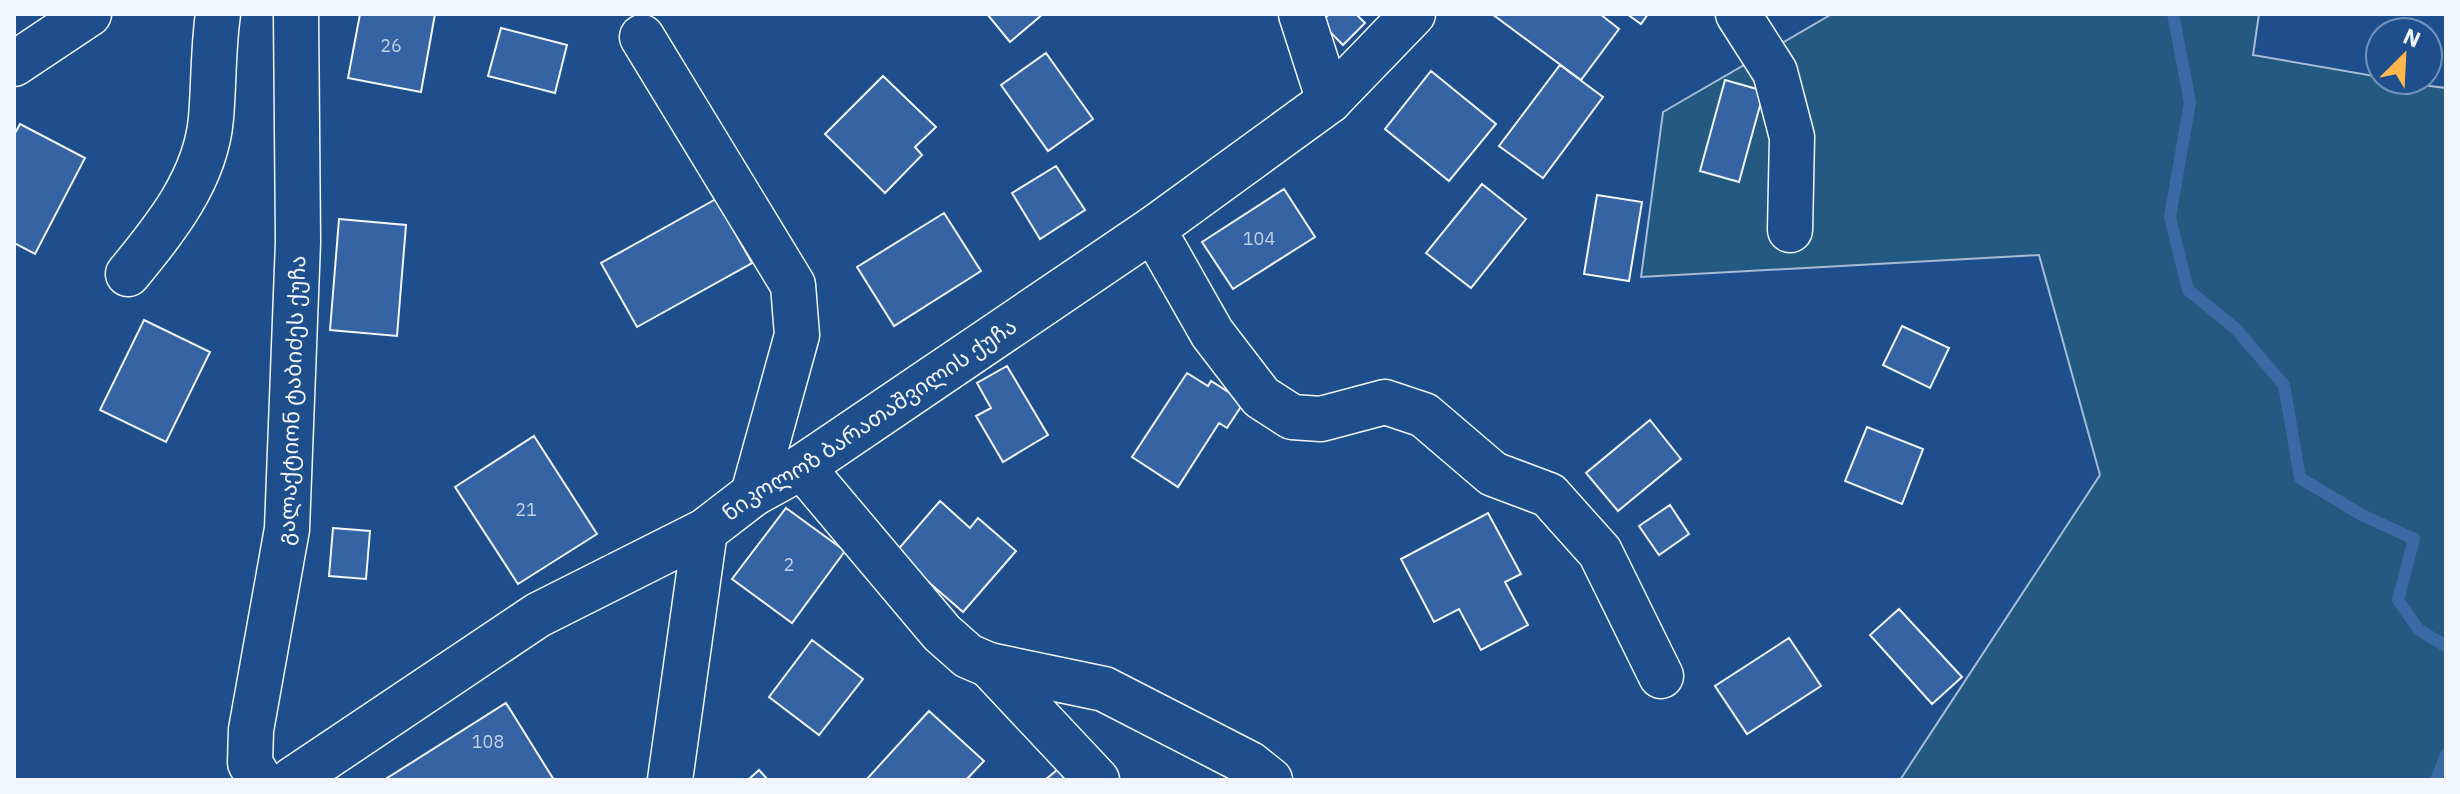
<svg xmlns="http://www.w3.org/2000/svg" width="2460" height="794" font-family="'IBM Plex Sans','Noto Sans Georgian',sans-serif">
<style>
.green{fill:#245a82;stroke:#a8bbd7;stroke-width:2}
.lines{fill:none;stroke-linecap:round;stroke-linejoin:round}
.stream{stroke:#3b69a3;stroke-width:12}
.building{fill:#3563a3;stroke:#f2f6ff;stroke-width:2}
.minor-casing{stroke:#f2f6ff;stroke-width:47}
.minor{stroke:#1f4e8c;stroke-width:44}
.labels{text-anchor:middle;stroke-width:6;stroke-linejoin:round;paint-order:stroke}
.number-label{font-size:18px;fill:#c3d1e8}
.street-label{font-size:22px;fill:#f2f6ff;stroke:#1f4e8c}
</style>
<rect width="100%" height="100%" fill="#1f4e8c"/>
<path class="green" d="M1832,14H2259L2253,55L2380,77V80L2446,88V780H1900L2100,475L2039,255L1641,277L1663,112Z"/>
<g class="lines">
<path class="stream" d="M2173,14L2190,102L2170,217L2188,290L2235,328L2284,385L2300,478L2362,515L2414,539L2398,600L2419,630L2446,646
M2436,780L2446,755"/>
</g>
<path class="building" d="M360,14H435L421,92L348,78Z
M987,14H1043L1010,42Z
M1329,14H1356L1365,23L1343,45L1321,23Z
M1492,14H1600L1619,29L1581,80Z
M1627,14H1648L1641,24Z
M501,28L567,45L555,93L488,76Z
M1046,53L1093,119L1048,151L1001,85Z
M1560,65L1603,97L1543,178L1499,146Z
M1431,71L1496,124L1449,181L1385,129Z
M883,76L936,127L915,147L922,155L885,193L825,134Z
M1725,80L1764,91L1739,182L1700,171Z
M20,124L85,158L35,254L14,243V135Z
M1056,166L1085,210L1040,239L1012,193Z
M1482,184L1526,219L1471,288L1426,253Z
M1284,189L1315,237L1233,289L1202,242Z
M1597,195L1642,202L1629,281L1584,274Z
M716,199L752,263L637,327L601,263Z
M944,213L981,271L894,326L857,267Z
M339,219L406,225L397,336L330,330Z
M144,320L210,352L166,442L100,410Z
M1902,326L1949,348L1930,388L1883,365Z
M1007,366L1048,435L1003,462L976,416L991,408L977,383Z
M1187,373L1208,386L1211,381L1244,402L1227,428L1219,423L1178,487L1132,457Z
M1650,420L1681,459L1618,511L1586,473Z
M1867,427L1923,449L1902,504L1845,481Z
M534,436L597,534L518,584L455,487Z
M940,501L970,528L978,518L1016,551L963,612L895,553Z
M1670,505L1689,534L1659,555L1639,526Z
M786,508L845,551L792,623L732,579Z
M1488,513L1521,574L1505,582L1528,625L1481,650L1459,609L1434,622L1401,559Z
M333,528L370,531L366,579L329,576Z
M1899,609L1962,677L1932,704L1870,635Z
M1789,638L1821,686L1747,734L1715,686Z
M812,640L863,679L819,735L769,697Z
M506,703L554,780H384Z
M929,711L984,761L966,780H866Z
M1063,765L1075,780H1045Z
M759,770L768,780H748Z"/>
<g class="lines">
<defs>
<g id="minor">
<path d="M1301,14L1329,101"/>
<path d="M1738,14L1775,72L1792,137L1790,230"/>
<path d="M642,37L793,285L797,335L753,494"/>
<path d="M14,64L89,14"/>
<path d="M1153,229L1212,333L1261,397L1292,417L1321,419L1385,402L1424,415L1493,474L1549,495L1600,552L1661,676"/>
<path d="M128,274C165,229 206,179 211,118C214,83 213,49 218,14"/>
<path d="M802,467L942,633L968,656L989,665L1104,689L1250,764L1270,780"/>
<path d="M989,665L1097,780"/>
<path id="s1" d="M260,780L250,763L251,730L287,529L298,242L296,14"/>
<path id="s2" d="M292,780L538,615L705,531L753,494L802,467L1153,229L1329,101L1413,14"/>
<path d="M670,780L705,531"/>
</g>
</defs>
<use href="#minor" class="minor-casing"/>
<use href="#minor" class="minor"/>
</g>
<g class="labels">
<g class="number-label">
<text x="391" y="52">26</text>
<text x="1259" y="245">104</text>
<text x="526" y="516">21</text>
<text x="789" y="571">2</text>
<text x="488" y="748">108</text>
</g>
<g class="street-label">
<text dy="8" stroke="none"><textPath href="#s1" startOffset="386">გალაქტიონ ტაბიძეს ქუჩა</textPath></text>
<text dy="8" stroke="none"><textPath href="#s2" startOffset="682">ნიკოლოზ ბარათაშვილის ქუჩა</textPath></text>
</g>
</g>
<rect width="2460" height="794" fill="none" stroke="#f2f6ff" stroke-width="32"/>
<g transform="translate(2404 56) rotate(24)"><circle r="38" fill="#1f4e8c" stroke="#7391ba" stroke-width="2"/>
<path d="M0-6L14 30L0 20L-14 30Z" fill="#ffb74d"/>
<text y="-12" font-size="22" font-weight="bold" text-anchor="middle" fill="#f2f6ff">N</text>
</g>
</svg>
